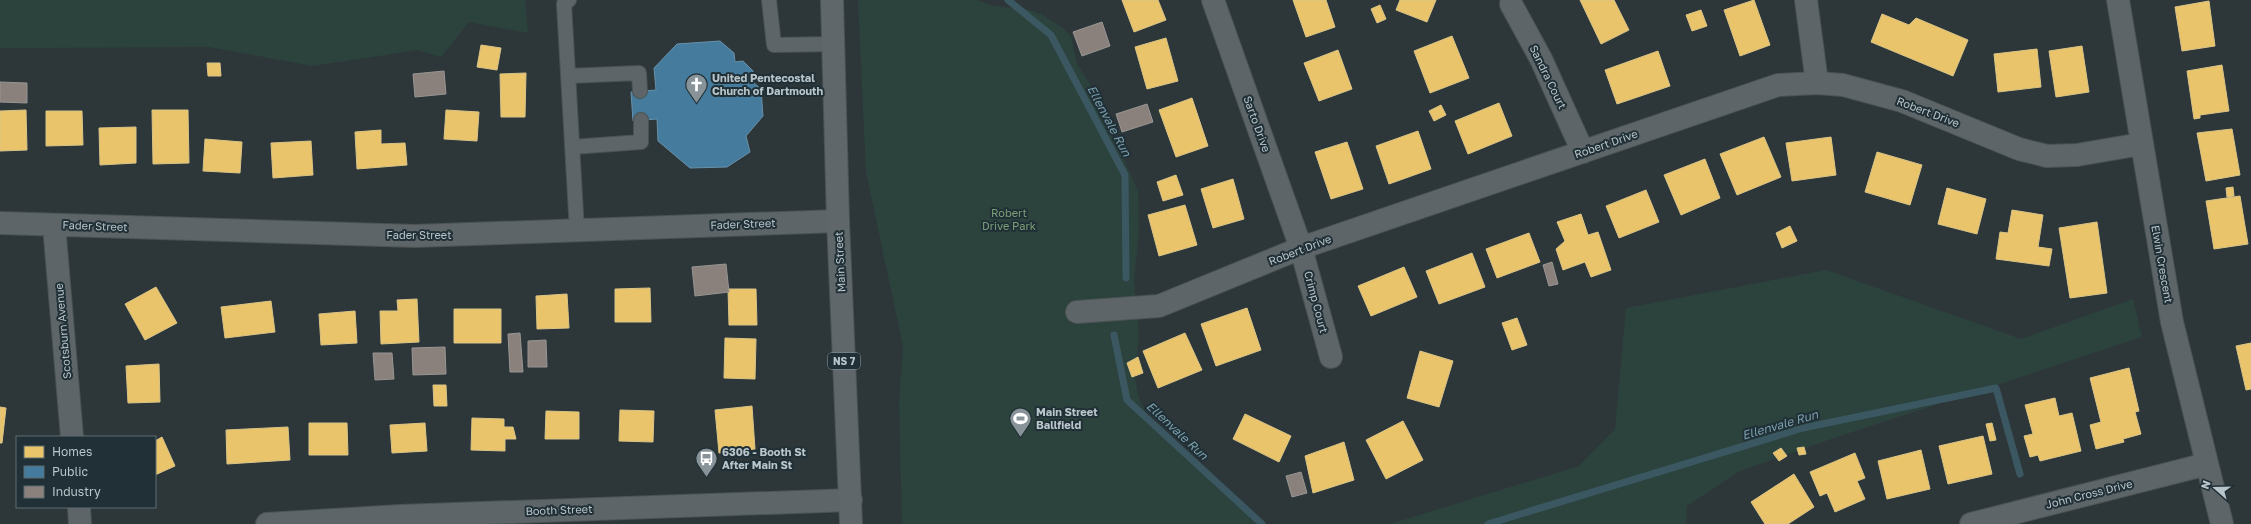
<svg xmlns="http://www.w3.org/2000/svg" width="2251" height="524" font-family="'Golos Text',sans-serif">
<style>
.green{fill:#2c433d}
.homes{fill:#e9c46a;stroke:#dac487}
.public{fill:#457b9d;stroke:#6891aa}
.industry{fill:#8a817c;stroke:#989593}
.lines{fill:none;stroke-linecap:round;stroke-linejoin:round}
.stream{stroke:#3b5862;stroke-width:7}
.service-casing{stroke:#4b5254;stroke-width:16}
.minor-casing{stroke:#4b5254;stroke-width:24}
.primary-casing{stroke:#4b5357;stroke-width:24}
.service{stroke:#5d6568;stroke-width:14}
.minor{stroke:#5d6568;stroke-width:22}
.primary{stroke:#5f676a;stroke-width:22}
.labels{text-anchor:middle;stroke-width:4;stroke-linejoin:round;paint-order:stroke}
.shield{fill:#203036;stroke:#8a989e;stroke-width:1}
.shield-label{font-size:10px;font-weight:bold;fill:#b8c5ca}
.street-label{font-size:11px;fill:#b8c5ca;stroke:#203036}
.poi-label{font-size:11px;font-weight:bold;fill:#b8c5ca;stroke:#203036;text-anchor:start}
.park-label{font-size:11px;fill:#7b9f77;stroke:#203036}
.water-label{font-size:12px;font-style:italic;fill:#7a9fac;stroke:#203036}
</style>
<rect width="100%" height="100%" fill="#2d373a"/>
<path class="green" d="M0,0H525L528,33L469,22L441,57L417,50L313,66L209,47L0,48Z
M858,0H977L993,6L1026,9L1041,14L1063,28L1071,36L1077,64L1093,89V103L1119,149L1138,191L1139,230L1134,281L1139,333L1135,378L1138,396L1147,415L1235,504L1262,524H902L899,403L903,346L866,172Z
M1826,270L2021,339L2133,299L2142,337L1834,438L1740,471L1687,506L1686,524H1390L1579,466L1615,429L1626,308Z"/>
<path class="homes" d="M1122,0H1158L1166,20L1134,32Z
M1293,0H1326L1335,27L1306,37Z
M1400,0H1436L1427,22L1396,10Z
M1580,0H1614L1629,30L1601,44Z
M1754,0L1770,45L1740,56L1724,10Z
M2209,1L2215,46L2182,51L2175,7Z
M1380,5L1386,19L1377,23L1371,9Z
M1701,10L1707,26L1692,31L1686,15Z
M1882,14L1909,25L1916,18L1968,40L1953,76L1871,42Z
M1452,36L1469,78L1430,93L1414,51Z
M1166,38L1178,81L1147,89L1135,47Z
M481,45L501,48L497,70L477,67Z
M2082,46L2089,92L2056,97L2049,51Z
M2037,49L2041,87L1998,92L1994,54Z
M1338,50L1352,89L1319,101L1304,63Z
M1658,51L1670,86L1617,104L1605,70Z
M207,63H220L221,76H208Z
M2222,65L2229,111L2200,115V118L2194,119L2187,71Z
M526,73L525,117H501L500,74Z
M1192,98L1208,146L1176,157L1159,110Z
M1499,103L1512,136L1468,154L1455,121Z
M1441,105L1446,115L1434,121L1429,111Z
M26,110L27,150L0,151V111Z
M152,110H188L189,163L153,164Z
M446,110L479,112L477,141L444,139Z
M46,111H82L83,145L46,146Z
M136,127V163L100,165L99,128Z
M2232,129L2240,175L2206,181L2197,133Z
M381,130V144L405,143L407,165L357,169L355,132Z
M1418,131L1431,169L1389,184L1376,146Z
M1764,137L1781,177L1737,195L1720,154Z
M1831,137L1836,175L1792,181L1786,143Z
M205,139L242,142L240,173L203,171Z
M311,141L313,175L273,178L271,143Z
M1347,142L1363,189L1331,199L1315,152Z
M1877,152L1922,165L1910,205L1865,192Z
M1705,159L1720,198L1681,215L1664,175Z
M1176,175L1183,195L1163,201L1157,182Z
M1233,179L1244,219L1213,228L1201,189Z
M2233,187L2234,196L2227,197L2226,188Z
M1947,188L1986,199L1977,234L1938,224Z
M1646,190L1659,222L1619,238L1606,206Z
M2240,196L2248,244L2214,249L2206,201Z
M1185,205L1197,245L1159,256L1148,215Z
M2012,210L2043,215L2038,247L2052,249L2049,266L1996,259L2000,232L2008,233Z
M1581,214L1588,235L1598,232L1611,270L1591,277L1585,262L1563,270L1556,249L1565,241L1557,222Z
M2097,222L2107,293L2070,298L2059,228Z
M1790,226L1797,241L1782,248L1776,233Z
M1529,233L1540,262L1497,278L1486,249Z
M1472,253L1485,287L1439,304L1426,271Z
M1404,267L1417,297L1371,316L1358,286Z
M156,287L177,323L145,340L125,304Z
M650,288L651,322H615V289Z
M728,289H756L757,325H729Z
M567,294L569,328L537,329L536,296Z
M417,299L419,342L381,344L380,311H398L397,300Z
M271,301L275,332L225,338L221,307Z
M1247,308L1261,350L1216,366L1201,324Z
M454,309H501V343H454Z
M355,311L357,343L321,345L319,314Z
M1517,318L1527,345L1512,350L1502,323Z
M1185,333L1202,370L1158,388L1143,351Z
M725,338L756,339L755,379L724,378Z
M2251,343V389L2246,390L2236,346Z
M1420,351L1453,361L1439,407L1407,398Z
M1138,357L1143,373L1132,377L1127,363Z
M159,364L160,402L128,403L126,366Z
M2129,368L2139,411L2135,412L2141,434L2123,439L2124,442L2096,449L2090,425L2101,422L2090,378Z
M433,385H446L447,406H434Z
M2055,398L2059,416L2072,413L2081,451L2040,461L2038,455L2030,457L2024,436L2033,434L2025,405Z
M752,406L755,449L719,453L715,410Z
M0,407L6,408L2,443H0Z
M620,410L654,411L653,442L619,441Z
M546,411L579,412V439H545Z
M1245,414L1291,436L1279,462L1233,439Z
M472,418L504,419V427H513L516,439H505V451L471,450Z
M1403,421L1423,460L1386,479L1366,440Z
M309,423H347L348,455H309Z
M425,423L427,451L392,453L390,425Z
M1992,423L1996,440L1990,441L1986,424Z
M288,427L290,460L227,464L226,430Z
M1983,436L1992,474L1948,484L1939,446Z
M162,437L175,466L155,475V441Z
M1344,442L1354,480L1313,493L1305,456Z
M1804,447L1806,454L1799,455L1797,448Z
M1781,448L1787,456L1779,461L1773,453Z
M1921,450L1930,489L1887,499L1878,461Z
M1855,453L1865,478L1857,481L1865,499L1835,512L1827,493L1820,496L1810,472Z
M1794,474L1814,507L1788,524H1765L1751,502Z"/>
<path class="public" d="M720,41L734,53L735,62L743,61L753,71L754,83L761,89L763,116L746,136L750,152L727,167L690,168L658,141L657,119L633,121L631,92L656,90L654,68L677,44Z"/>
<path class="industry" d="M1102,22L1110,46L1082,56L1073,32Z
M444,71L446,94L415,97L413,74Z
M0,82L27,83V103L0,102Z
M1147,104L1153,122L1122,132L1116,114Z
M1552,262L1558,284L1549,286L1543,265Z
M726,264L729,292L695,296L692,267Z
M520,333L523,372H510L508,334Z
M546,340L547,367H528V341Z
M445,347L446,374L413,375L412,348Z
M373,353H392L394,379L375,380Z
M1301,472L1307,493L1292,497L1286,476Z"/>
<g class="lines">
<path class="stream" d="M1008,0L1051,35L1125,175L1126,278
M1114,335L1127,400L1262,524
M1488,524L1803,428L1996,388L2020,474"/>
<defs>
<path id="service" d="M569,0L564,4L577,231
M769,0L774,45L833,44
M568,76L639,73L640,91
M572,147L641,142V120"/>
<path id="minor" d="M1213,0L1301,248L1331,357
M1806,0L1817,83
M2118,0L2172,322L2222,524
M1511,4L1541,59L1583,152
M0,223L415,236L838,221
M54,225L72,437
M1077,312L1159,306L1301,248L1778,85L1817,83L1843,85L1902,101L2019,149L2047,156L2077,155L2141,144
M79,507L80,524
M267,524L400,516L851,500
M1971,524L2207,464"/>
<path id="primary" d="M832,0L838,221L851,524"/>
</defs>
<use href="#service" class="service-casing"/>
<use href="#minor" class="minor-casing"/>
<use href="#primary" class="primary-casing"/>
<use href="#service" class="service"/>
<use href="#minor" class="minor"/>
<use href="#primary" class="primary"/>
</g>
<defs>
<symbol id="church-pin" viewBox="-11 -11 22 30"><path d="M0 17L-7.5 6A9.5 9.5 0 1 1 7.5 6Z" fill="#879398" stroke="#203036"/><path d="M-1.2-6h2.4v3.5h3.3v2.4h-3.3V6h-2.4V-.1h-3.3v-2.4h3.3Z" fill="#fff"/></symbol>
<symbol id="stadium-pin" viewBox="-11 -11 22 30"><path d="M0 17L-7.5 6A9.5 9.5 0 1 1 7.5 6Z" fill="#879398" stroke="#203036"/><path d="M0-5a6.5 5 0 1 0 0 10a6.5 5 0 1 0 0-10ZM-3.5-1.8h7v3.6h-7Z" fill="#fff"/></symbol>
<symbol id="bus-pin" viewBox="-11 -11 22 30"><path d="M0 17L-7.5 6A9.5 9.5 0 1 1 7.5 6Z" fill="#879398" stroke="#203036"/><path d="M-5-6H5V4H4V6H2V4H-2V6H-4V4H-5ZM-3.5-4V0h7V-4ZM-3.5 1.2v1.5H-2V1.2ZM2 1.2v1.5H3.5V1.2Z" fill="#fff"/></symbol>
</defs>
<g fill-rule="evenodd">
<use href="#church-pin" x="684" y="72" width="25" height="34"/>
<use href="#stadium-pin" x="1008" y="406" width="25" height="34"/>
<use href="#bus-pin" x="694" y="446" width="25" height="34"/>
</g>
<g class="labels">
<rect class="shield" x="828" y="353" width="32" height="16" rx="3"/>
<g class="shield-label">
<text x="844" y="365">NS 7</text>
</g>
<g class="street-label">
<text transform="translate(1548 77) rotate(64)" y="4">Sandra Court</text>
<text transform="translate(1928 112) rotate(21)" y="4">Robert Drive</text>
<text transform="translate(1257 124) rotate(70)" y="4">Sarto Drive</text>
<text transform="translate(1606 144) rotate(-19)" y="4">Robert Drive</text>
<text transform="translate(743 224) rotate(-2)" y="4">Fader Street</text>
<text transform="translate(95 226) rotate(2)" y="4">Fader Street</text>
<text x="419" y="239">Fader Street</text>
<text transform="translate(1300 250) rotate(-21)" y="4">Robert Drive</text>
<text transform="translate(840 262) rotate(-93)" y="4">Main Street</text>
<text transform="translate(2162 264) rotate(80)" y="4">Elwin Crescent</text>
<text transform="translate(1316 302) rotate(75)" y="4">Crimp Court</text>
<text transform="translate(63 331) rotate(-95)" y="4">Scotsburn Avenue</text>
<text transform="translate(2089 494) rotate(-14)" y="4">John Cross Drive</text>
<text transform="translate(559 510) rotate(-2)" y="4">Booth Street</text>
</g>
<g class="poi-label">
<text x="712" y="82">United Pentecostal<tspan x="712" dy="13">Church of Dartmouth</tspan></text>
<text x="1036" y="416">Main Street<tspan x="1036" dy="13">Ballfield</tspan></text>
<text x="722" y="456">6306 - Booth St<tspan x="722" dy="13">After Main St</tspan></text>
</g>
<g class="park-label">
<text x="1009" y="217">Robert<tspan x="1009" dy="13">Drive Park</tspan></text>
</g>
<g class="water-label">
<text transform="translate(1109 121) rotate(62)" y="4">Ellenvale Run</text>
<text transform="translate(1780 425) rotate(-16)" y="4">Ellenvale Run</text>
<text transform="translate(1177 431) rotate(43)" y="4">Ellenvale Run</text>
</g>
</g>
<rect x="16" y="436" width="140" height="72" fill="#203036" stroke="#5d6c71"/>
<rect x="24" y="446" width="20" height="12" fill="#e9c46a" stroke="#5d6c71"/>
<text x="52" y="456" font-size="12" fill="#b8c5ca">Homes</text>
<rect x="24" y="466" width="20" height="12" fill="#457b9d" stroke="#5d6c71"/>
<text x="52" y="476" font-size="12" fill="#b8c5ca">Public</text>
<rect x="24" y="486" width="20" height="12" fill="#8a817c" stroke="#5d6c71"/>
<text x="52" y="496" font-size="12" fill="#b8c5ca">Industry</text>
<g transform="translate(2215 488) rotate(290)" stroke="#203036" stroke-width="3" paint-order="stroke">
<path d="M0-3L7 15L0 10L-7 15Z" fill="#b8c5ca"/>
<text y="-6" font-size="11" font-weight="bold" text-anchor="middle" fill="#b8c5ca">N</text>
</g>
</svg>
